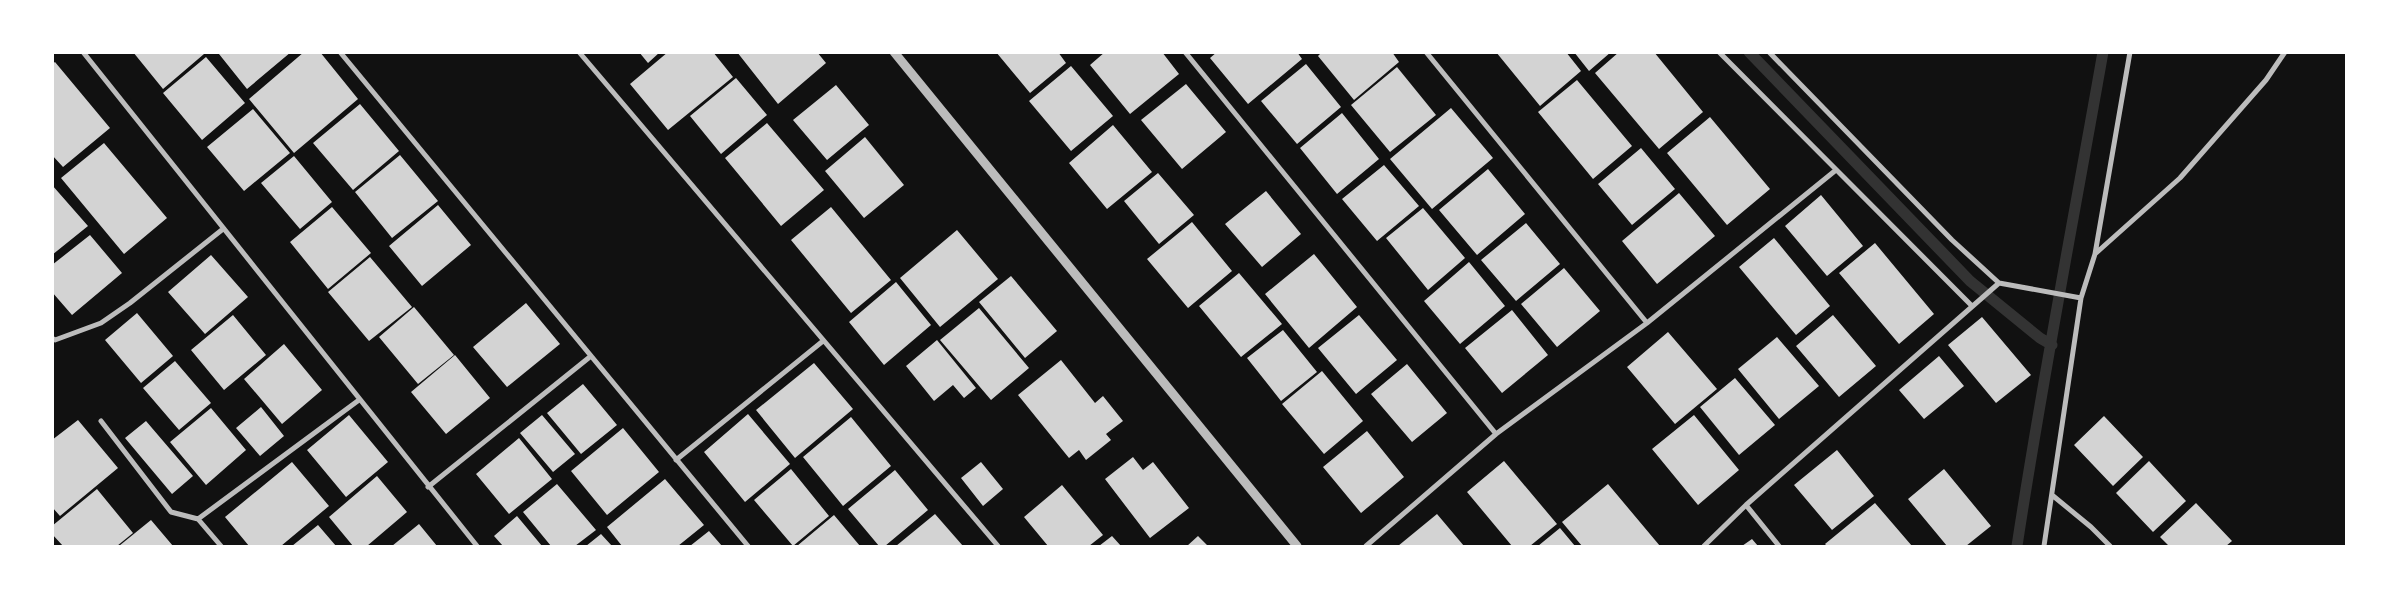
<svg xmlns="http://www.w3.org/2000/svg" width="2399" height="599" font-family="'Work Sans',sans-serif">
<style>
.lines{fill:none;stroke-linecap:round;stroke-linejoin:round}
.stream{stroke:#333;stroke-width:11}
.building{fill:#d3d3d3}
.minor{stroke:#bcbcbc;stroke-width:5}
.tertiary{stroke:#bcbcbc;stroke-width:9}
</style>
<rect width="100%" height="100%" fill="#111"/>
<g class="lines">
<path class="stream" d="M1749,52L1970,281L2040,338L2052,345
M2017,546C2042,381 2074,217 2103,52"/>
</g>
<path class="building" d="M133,52H203L204,54L163,89Z
M220,52H291L247,89L219,54Z
M304,52H320L358,99L294,153L249,99Z
M639,52H660L648,63Z
M668,52H713L733,77L668,130L630,84Z
M737,52H817L826,63L778,104Z
M996,52H1058L1066,63L1030,93Z
M1105,52H1162L1179,74L1130,114L1090,65Z
M1217,52H1297L1302,59L1248,104L1210,58Z
M1322,52H1392L1399,62L1354,100L1318,56Z
M1496,52H1566L1581,71L1540,106Z
M1574,52H1611L1589,71Z
M1619,52H1654L1703,112L1659,149L1595,73Z
M206,57L245,103L202,140L163,93Z
M55,62L110,128L63,167L52,155V64Z
M1306,64L1341,107L1297,144L1261,101Z
M1071,66L1113,116L1071,151L1029,101Z
M1397,67L1436,115L1390,152L1351,105Z
M736,78L767,115L721,154L690,116Z
M1577,80L1632,146L1593,179L1538,112Z
M1186,84L1226,132L1182,169L1141,120Z
M836,85L869,125L827,160L793,120Z
M360,104L399,151L353,190L313,143Z
M1451,108L1493,158L1432,209L1390,159Z
M253,109L290,153L244,191L207,147Z
M1342,113L1379,159L1337,194L1300,148Z
M1710,117L1770,189L1727,225L1667,153Z
M767,123L824,190L781,226L725,158Z
M1113,125L1152,172L1107,209L1069,163Z
M865,137L904,185L864,218L825,171Z
M104,143L167,218L124,254L61,178Z
M1641,148L1675,189L1632,225L1598,184Z
M400,155L438,201L392,238L355,192Z
M294,156L332,202L300,229L261,183Z
M1384,165L1419,206L1377,241L1342,199Z
M1488,169L1525,214L1477,255L1439,210Z
M1158,173L1194,215L1159,244L1124,201Z
M52,185L88,226L52,255Z
M1266,191L1301,234L1262,267L1225,224Z
M1679,193L1715,236L1657,284L1622,241Z
M1821,195L1863,246L1827,276L1785,226Z
M438,205L471,245L422,286L389,246Z
M332,207L371,253L328,289L290,242Z
M831,207L891,280L851,313L791,240Z
M1423,208L1465,258L1428,290L1386,238Z
M1192,222L1232,271L1188,308L1147,259Z
M1526,223L1560,264L1516,301L1481,260Z
M957,230L998,279L940,327L900,278Z
M90,235L122,273L72,315L52,292V265Z
M1774,238L1830,306L1796,335L1739,267Z
M1875,243L1934,314L1899,344L1839,273Z
M1314,254L1357,307L1309,348L1265,294Z
M211,255L248,297L205,334L168,292Z
M370,257L412,307L369,341L328,292Z
M1469,262L1505,306L1460,344L1424,301Z
M1564,268L1600,311L1557,347L1521,304Z
M1239,273L1282,324L1241,357L1199,306Z
M1011,276L1057,331L1025,358L979,302Z
M896,282L931,325L884,365L849,322Z
M526,303L560,344L507,387L473,347Z
M414,307L454,355L418,384L379,337Z
M979,308L1029,368L991,400L940,340Z
M1512,310L1548,355L1502,393L1465,348Z
M137,313L173,356L141,383L105,340Z
M233,315L266,355L224,390L191,350Z
M1359,315L1397,360L1356,394L1318,348Z
M1833,315L1876,366L1839,397L1796,346Z
M1982,317L2031,375L1996,403L1948,345Z
M1283,330L1317,372L1281,401L1247,358Z
M1668,332L1717,389L1675,424L1627,367Z
M1777,337L1819,386L1779,419L1738,369Z
M937,340L976,388L964,398L953,385L934,401L906,366Z
M284,344L322,390L282,424L244,379Z
M455,355L490,398L446,434L411,392Z
M1939,356L1964,386L1924,419L1899,390Z
M1061,360L1095,403L1103,396L1123,421L1106,434L1111,440L1086,460L1079,450L1069,458L1018,395Z
M175,361L211,403L179,430L143,388Z
M814,363L853,409L795,458L756,410Z
M1407,364L1447,413L1412,442L1371,394Z
M1322,371L1363,421L1324,454L1282,404Z
M1735,378L1775,425L1739,455L1700,407Z
M583,384L617,425L581,454L547,413Z
M261,407L284,436L260,456L236,428Z
M211,408L246,450L206,485L170,442Z
M748,414L790,464L745,502L704,452Z
M349,415L388,462L346,497L307,450Z
M542,415L575,454L553,472L520,433Z
M1694,415L1739,470L1698,505L1652,449Z
M2104,416L2143,457L2113,486L2074,445Z
M851,417L891,466L843,506L803,457Z
M78,420L118,468L60,516L52,507V440Z
M146,421L193,476L172,494L125,438Z
M623,428L659,472L607,515L571,471Z
M1367,431L1404,477L1361,513L1323,467Z
M519,438L552,479L509,514L476,474Z
M1837,450L1874,496L1832,530L1794,485Z
M1133,457L1143,470L1153,462L1189,508L1150,538L1105,479Z
M1504,461L1557,524L1530,546H1512L1467,492Z
M2149,461L2186,501L2153,532L2116,493Z
M292,462L329,506L281,546H249L225,517Z
M981,462L1003,489L983,506L961,478Z
M791,469L829,516L793,546L754,500Z
M1944,469L1991,526L1966,546H1947L1908,499Z
M895,470L928,510L885,546H879L848,509Z
M377,476L407,512L367,546H353L329,517Z
M665,479L704,525L678,546H622L607,527Z
M557,484L596,530L575,546H551L523,512Z
M1608,484L1660,546H1582L1562,522Z
M1062,485L1103,535L1089,546H1048L1024,517Z
M97,489L133,533L117,546H63L52,534V526Z
M1875,503L1912,546H1827L1825,544Z
M2196,503L2232,541L2226,546H2169L2160,537Z
M935,514L963,546H896Z
M1437,514L1464,546H1398Z
M834,515L860,546H797Z
M517,516L542,546H503L494,536Z
M151,520L173,546H119Z
M419,524L437,546H392Z
M318,525L336,546H292Z
M1560,528L1575,546H1538Z
M709,531L722,546H690Z
M601,534L612,546H586Z
M1112,536L1121,546H1099Z
M1198,536L1208,546H1187Z
M1752,539L1758,546H1742Z"/>
<g class="lines">
<path class="minor" d="M83,52L477,546
M340,52L748,546
M579,52L998,546
M1185,52L1496,434
M1426,52L1647,323
M1719,52L1972,306
M1769,52L1952,240L1999,283
M2095,254L2180,178L2266,80L2285,52
M52,338L55,340L101,323L130,303L223,229
M101,421L171,512L198,519
M676,460L823,341
M428,487L591,356
M2052,495L2091,527L2110,546
M1746,505L1779,546
M221,546L198,519L359,400
M1366,546L1496,434L1647,323L1836,170
M1704,546L1746,505L1999,283L2081,298
M2044,546L2081,298L2095,254L2130,52"/>
<path class="tertiary" d="M894,52L1297,546"/>
</g>
<rect width="2399" height="599" fill="none" stroke="#ffffff" stroke-width="108"/>
</svg>
